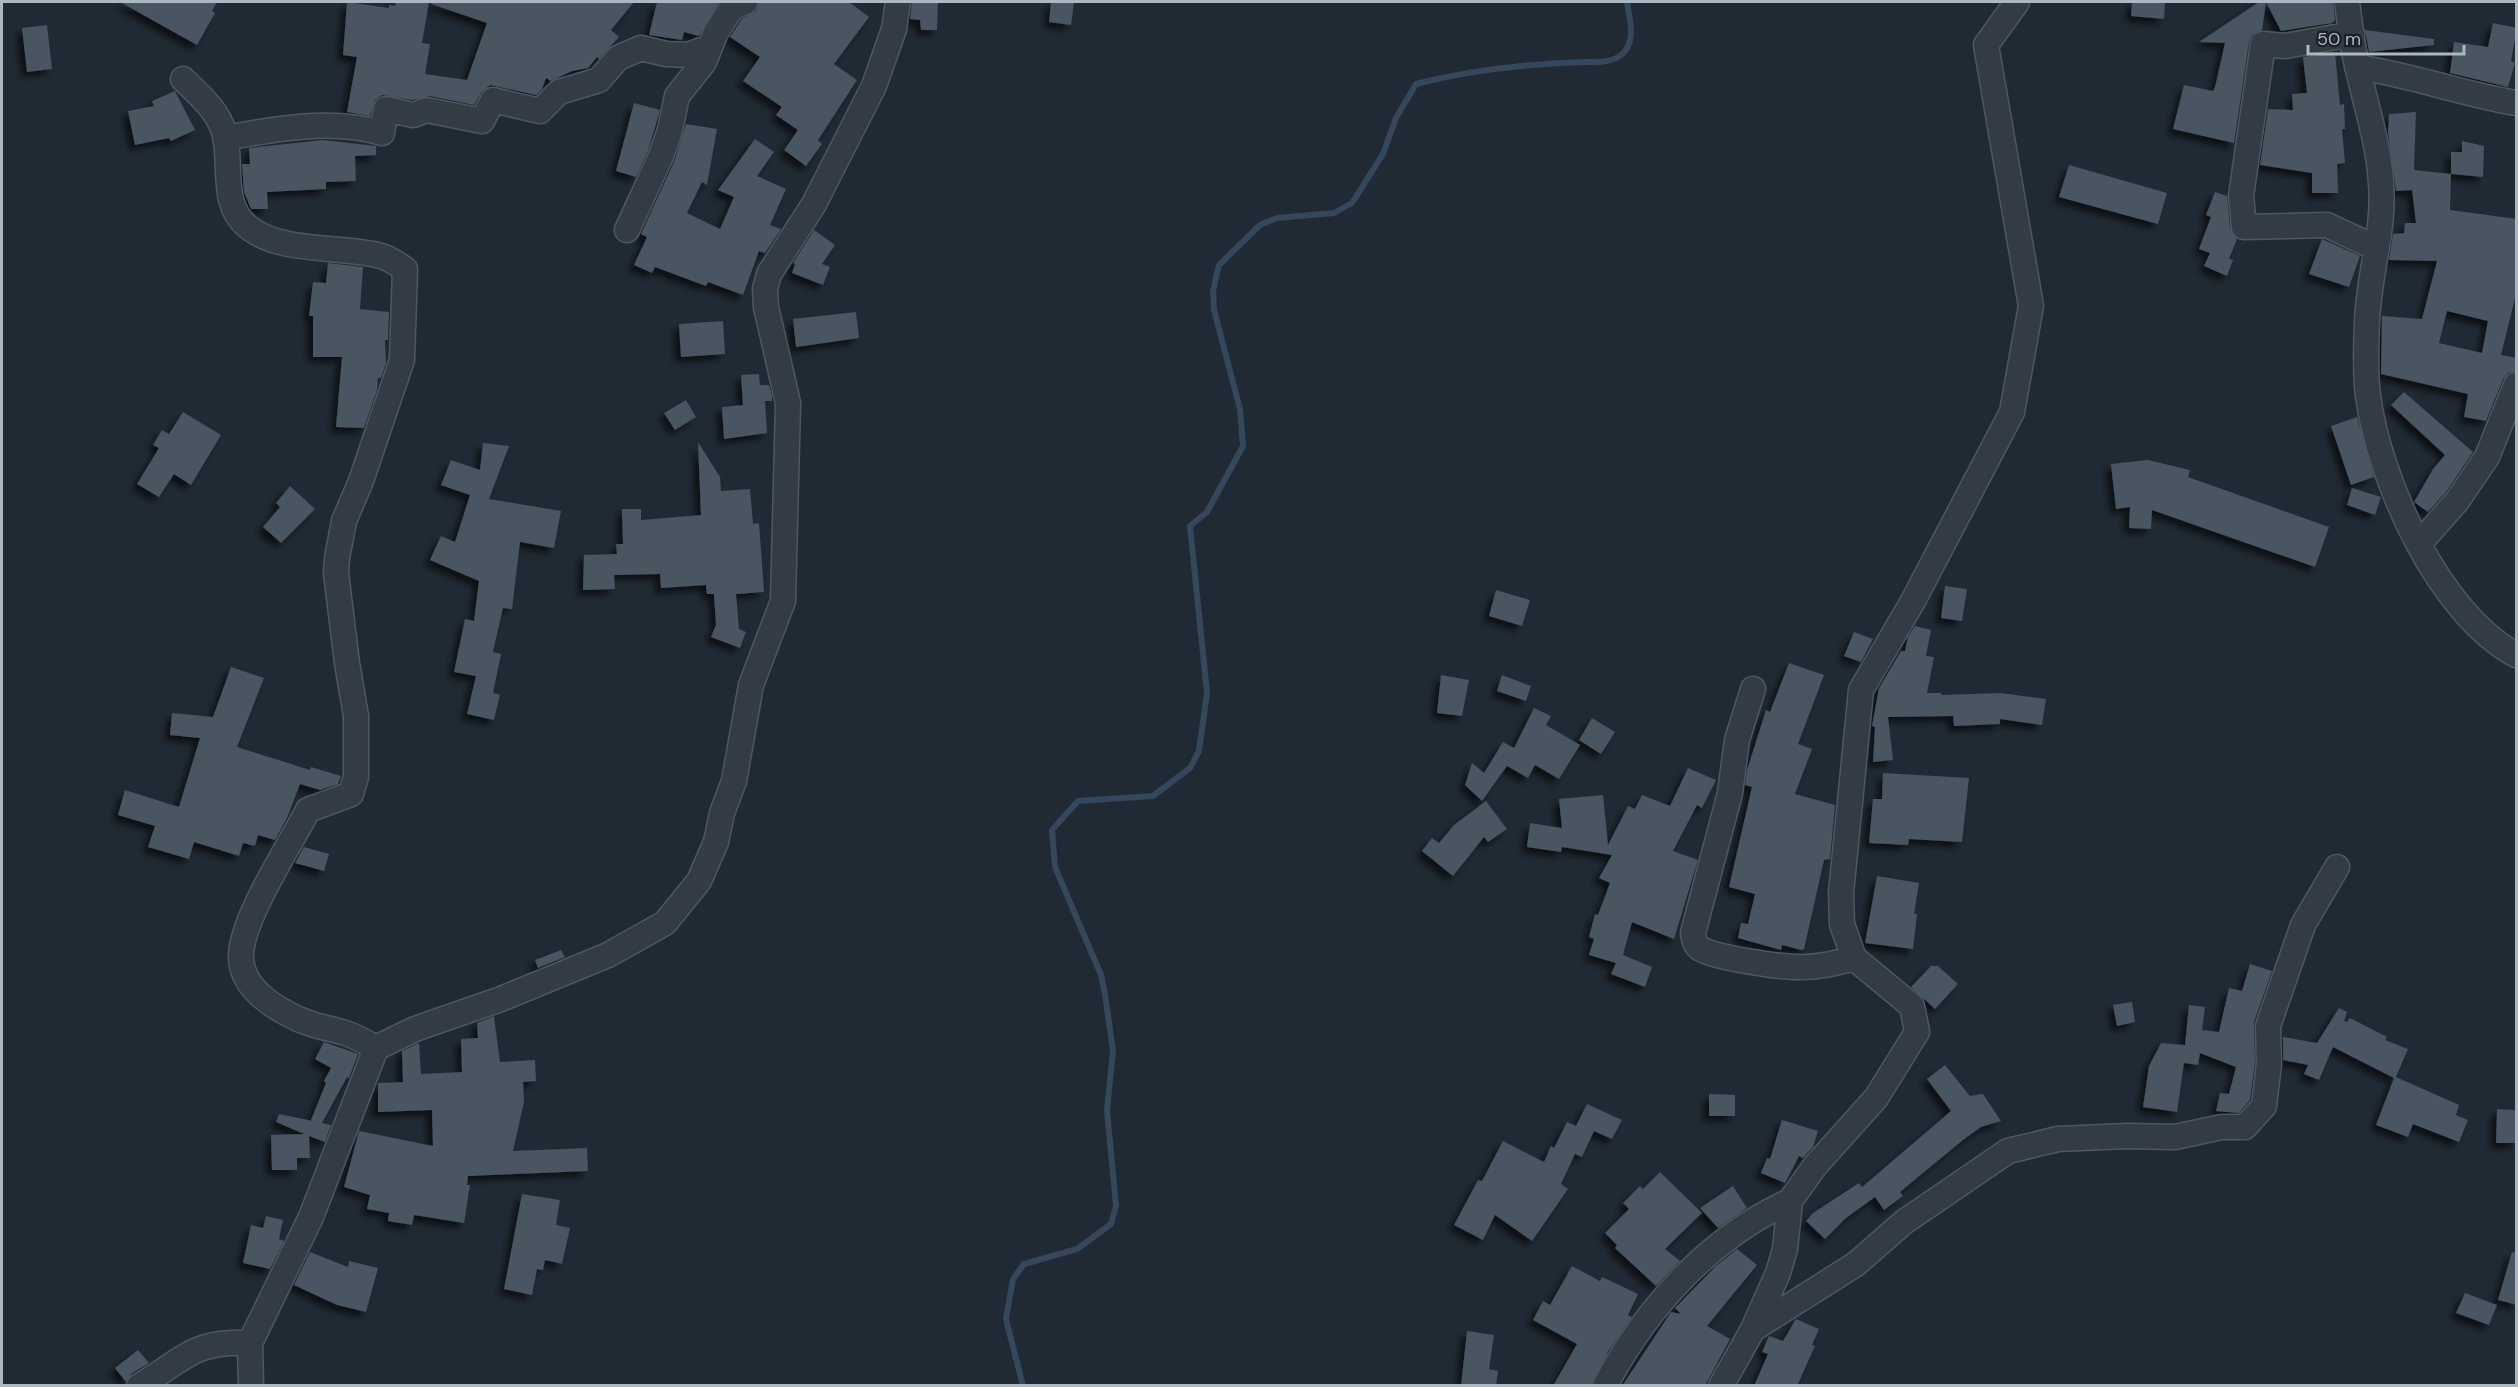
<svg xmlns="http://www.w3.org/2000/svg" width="2518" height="1387" font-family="'DM Sans',sans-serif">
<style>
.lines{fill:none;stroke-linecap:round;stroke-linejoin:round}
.stream{stroke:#34475b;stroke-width:6}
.building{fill:#485460;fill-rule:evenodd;filter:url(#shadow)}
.minor-casing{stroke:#4e5760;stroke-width:27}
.minor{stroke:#333c45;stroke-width:24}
</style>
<defs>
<filter id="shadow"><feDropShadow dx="-5.5" dy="5.5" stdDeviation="3" flood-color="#0009"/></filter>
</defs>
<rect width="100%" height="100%" fill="#202a34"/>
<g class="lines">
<path class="stream" d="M1023,1386L1006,1319L1013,1279L1024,1264L1077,1249L1111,1224L1116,1206L1107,1110L1113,1051L1105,994L1101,975L1055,867L1052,830L1078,801L1153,796L1190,768L1199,751L1207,693L1190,526L1207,512L1243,446L1240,409L1214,310L1213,291L1219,265L1260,225L1277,218L1334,213L1352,203L1383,154L1396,118L1416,84C1471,70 1525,64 1582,62C1596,62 1615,64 1625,51C1636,37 1629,17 1627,2"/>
</g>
<path class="building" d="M120,2H217L212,11L215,13L197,45Z
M347,2L389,8V5L395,6L396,2H429L422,43L430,44L425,74L467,80L487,23L431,4L432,2H634L611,30L619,37L599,59L597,57L588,68L572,71L551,81L546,78L542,89L536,95L490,85L481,93L474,105L430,96L412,100L382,95L375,100L370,116L347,112L357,57L343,55Z
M657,2H719L699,36L684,32L682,40L649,35Z
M759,2H849L869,17L834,64L857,80L818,140L822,144L806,166L784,150L798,130L776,115L782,107L743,81L760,57L730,37L742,19L756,11Z
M912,2H938L937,30H921L920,20L910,19Z
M1051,2H1074L1071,25L1049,22Z
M2132,2H2165L2164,19L2131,16Z
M2259,2H2333L2335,20L2332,23L2281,31L2266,2L2262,30L2252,35L2249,42L2234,143L2173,129L2184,85L2213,91L2215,87L2225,43L2199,42Z
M2493,23L2517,28L2511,61L2515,63L2508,87L2450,73L2454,42L2488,47Z
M47,25L52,69L27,72L22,28Z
M2365,30L2434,39V45L2369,52Z
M2335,52L2340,105L2344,104L2345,129H2342L2345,163L2337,164L2338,193H2312V173L2260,165L2268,109L2293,110L2292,94L2307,93L2303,57Z
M175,91L195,130L171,141L169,138L135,145L128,111L154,106L152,101Z
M634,103L660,110L648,151L636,177L616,171Z
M2416,112L2414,170L2451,174L2450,210L2517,219V290L2501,355L2517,358V371L2508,373L2503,379L2486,421L2464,417L2468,394L2381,374L2382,316L2422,319L2437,261L2389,260L2393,234L2404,233L2405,223H2416L2412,190L2396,191L2388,132L2389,114ZM2447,311L2488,321L2482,353L2439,343Z
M686,124L717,129L707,185L702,182L687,213L720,229L734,197L718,190L755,139L774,152L757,176L786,189L770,225L781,229L765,253L759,251L743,295L708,282L706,286L655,267L652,273L634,265L647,237L641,234L674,162Z
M323,140L376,146V155L355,156L356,181L326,182V189L267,192L268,209H251L244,192L242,164H250L249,148Z
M2462,141L2484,146L2483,177L2451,174V152H2462Z
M2069,165L2167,193L2158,224L2059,197Z
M2215,192L2227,196L2230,228L2237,239L2229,259L2233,260L2227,276L2204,266L2210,253L2199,249L2211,217L2206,215Z
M814,230L835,245L822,264L830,267L823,285L792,273L795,264L793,263Z
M2322,239L2360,256L2349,287L2309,274Z
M328,263L363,267L360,309L389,312L388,340H385L386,363L381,378H378L377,390L364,428L336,427L342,357H313V316H309L313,282L326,283Z
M856,312L859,338L796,347L793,319Z
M723,321L725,354L681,357L679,324Z
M759,374L760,385H769L772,395V401H765L767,433L724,439L722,407L743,405L741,375Z
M2404,392L2473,452L2446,492L2428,512L2414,502L2433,469L2445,455L2391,405Z
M686,400L696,417L675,430L664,413Z
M183,412L221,435L191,485L174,474L159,497L137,484L159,448L153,445L162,430L169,434Z
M2357,417L2374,477L2351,485L2331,426Z
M698,442L720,477L721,491L750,489L753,524L759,523L764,592L736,594L739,629L746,632L740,648L711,637L716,625L714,594H707L706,585L661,588L660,574L614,575L615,589L583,590L584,555L617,554L616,544H623L622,509H641V520L701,515Z
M483,443L509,446L489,499L561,511L554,548L520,542L512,609L503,608L493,652L501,654L493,693L500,695L494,720L467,714L476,676L454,672L465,619L474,621L479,581L430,560L441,536L455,542L470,495L441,485L451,460L480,470Z
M2148,460L2190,470L2188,477L2329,527L2315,567L2152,510L2151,529L2129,528L2130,507L2116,509L2111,464Z
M290,486L315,509L281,543L263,527L280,507L276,503Z
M2352,488L2381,497L2375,515L2347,505Z
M1945,586L1967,589L1962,621L1941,618Z
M1496,590L1530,600L1522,626L1489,616Z
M1915,626L1931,630L1926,656L1934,657L1927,693H1941L1942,695L2000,693L2046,699L2042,725L2000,719V724L1954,726L1953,716L1888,717L1893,760L1873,762L1875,727L1872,726L1879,688L1901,651H1905L1908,637Z
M1854,632L1873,639L1861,662L1844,656Z
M1789,663L1824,675L1798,744L1812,749L1795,794L1835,805L1830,859L1824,860L1804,949L1801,950L1782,945L1781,950L1738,938L1741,923L1748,924L1755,894L1729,887L1752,787L1745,785L1747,770L1766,710L1770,712Z
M231,667L264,678L237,747L310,770L311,767L341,776L338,784L320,790L300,784L287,818L275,840L258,835L255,846L243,843L239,856L194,842L189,859L148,847L155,826L118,815L125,790L179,807L200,738L170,735L172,713L213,717Z
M1441,675L1469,680L1462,716L1437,713Z
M1502,675L1531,686L1526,701L1497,691Z
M1534,708L1551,716L1546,725L1580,745L1559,779L1535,765L1528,778L1507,766L1482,801L1465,785L1472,763L1484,773L1503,742L1514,748Z
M1592,718L1615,732L1601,754L1579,740Z
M1688,768L1716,780L1702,808L1697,805L1673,851L1698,860L1674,939L1632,922L1623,955L1652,967L1645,987L1611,974L1616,963L1589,955L1594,939L1589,937L1595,914L1598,915L1610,883L1599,878L1612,855L1562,847L1561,852L1527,847L1530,823L1562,828L1559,799L1603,795L1608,845L1628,806L1635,809L1642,795L1670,806Z
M1883,773L1969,778L1962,842L1909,839L1908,845L1869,843L1873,799H1882Z
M1486,801L1507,829L1488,842L1484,837L1453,876L1422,851L1432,838L1439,843L1454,825Z
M304,847L329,854L324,871L295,863Z
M1877,876L1919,883L1914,914H1917L1913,949L1865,943Z
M561,950L565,957L538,968L535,960Z
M2250,964L2272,971L2254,1022L2255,1063L2250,1100L2239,1113L2216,1111L2220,1093L2229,1094L2236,1067L2200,1053L2198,1065L2184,1063L2177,1112L2143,1107L2149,1066L2161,1043L2185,1045L2189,1005L2205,1007L2202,1030L2219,1032L2229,988L2242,991Z
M1931,966H1938L1958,984L1935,1009L1911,987Z
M2132,1002L2135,1022L2117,1026L2113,1005Z
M2339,1008L2347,1012L2344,1021L2347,1022L2350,1018L2387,1037L2385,1040L2408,1049L2396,1077L2459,1105L2456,1115L2468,1120L2459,1142L2413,1124L2408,1137L2376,1125L2394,1078L2333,1047L2319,1080L2304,1074L2308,1065L2283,1060V1037L2317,1043Z
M494,1016L500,1062L535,1060L536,1081L523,1082L524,1102L513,1151L587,1148L588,1171L468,1176L467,1185H470L464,1223L414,1215L412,1225L388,1221L389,1213L367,1209L370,1195L344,1187L359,1131L433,1146L432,1110L378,1112V1083L403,1082L402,1051L419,1043L421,1074L462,1072L461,1039L478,1038L477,1023Z
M324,1042L358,1054L349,1078L347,1077L322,1123L331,1125L325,1142L309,1136L310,1158H297V1170H272L271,1135L304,1134L276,1122L279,1114L313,1121L311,1120L326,1083L324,1081L331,1068L315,1059Z
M1945,1065L1970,1096L1983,1094L2001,1121L1981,1127L1963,1140L1900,1192L1903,1196L1884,1210L1875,1197L1846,1218L1825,1239L1806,1221L1813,1213L1859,1183L1862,1187L1951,1111L1927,1079Z
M1709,1094L1735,1095V1116H1709Z
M1587,1104L1622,1120L1612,1139L1594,1131L1582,1157L1575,1154L1561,1184L1568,1189L1532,1241L1495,1215L1483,1240L1454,1225L1478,1180L1482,1181L1503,1141L1544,1162L1551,1146L1554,1148L1567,1122L1576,1126Z
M2497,1109L2517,1110V1143H2496Z
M1782,1120L1818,1131L1813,1147L1803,1158L1799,1156L1785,1183L1761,1173L1767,1158L1770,1159Z
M1660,1172L1702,1213L1665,1249L1680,1261L1656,1286L1615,1248L1617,1245L1605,1233L1629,1209L1623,1203L1640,1186L1643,1189Z
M1733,1186L1747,1208L1718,1228L1700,1208Z
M522,1194L560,1200L556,1225L570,1228L562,1264L545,1260L543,1270L537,1269L532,1295L504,1289Z
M266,1216L283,1220L279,1239L284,1241L270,1269L243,1263L251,1225L263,1228Z
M1737,1249L1757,1265L1707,1326L1730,1339L1705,1386H1622L1671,1312L1681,1314L1675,1308L1716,1266Z
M310,1252L348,1267L349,1261L378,1268L366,1312L337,1305L294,1285Z
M2512,1252L2517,1253V1305L2498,1300Z
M1572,1266L1600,1281L1602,1277L1638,1294L1628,1315L1632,1317L1609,1350L1591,1386H1553L1577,1344L1533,1320L1543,1301L1550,1305Z
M2465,1293L2497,1305L2489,1325L2456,1313Z
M1796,1319L1819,1329L1812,1345L1815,1346L1797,1386H1754L1768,1354L1762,1352L1769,1336L1783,1341Z
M1467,1331L1494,1335L1489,1369L1498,1371L1496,1386H1461Z
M138,1350L149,1363L131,1374L126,1382L115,1368Z"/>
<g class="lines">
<defs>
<path id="minor" d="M2347,2C2350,24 2352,47 2358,69C2366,107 2379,144 2381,184C2385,230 2368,277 2367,323C2366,346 2365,373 2368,396C2379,480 2439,614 2516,655
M2352,34L2285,46L2263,44L2241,196L2244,227L2327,225L2376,248
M2357,67C2411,75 2463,94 2516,103
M183,79C199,95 217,109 224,132C233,162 219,204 248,227C282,254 341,245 381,256C390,258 398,265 405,269L402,360L361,481L344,521L337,558L336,573L347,663L356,716V777L351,794L308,810C290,845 239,922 241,959C243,987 269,1004 290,1015C308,1025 324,1027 342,1032C354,1035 365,1042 376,1048
M225,138C274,129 332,118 382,133L386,109L413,115L427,110L482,121L493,100L540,111L559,92L599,80L618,58L641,48L666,54L688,55L710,47
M627,230L661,156L670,130L677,96L704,62L716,32L732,8L745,2
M2419,544L2457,501L2487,457L2516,385
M1753,689L1737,740L1730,793L1693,933C1694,940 1695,946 1701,949C1717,958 1779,967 1798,967C1817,968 1836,963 1854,958
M1753,1329L1856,1264L1904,1222L2008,1151L2058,1139L2127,1136L2175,1137L2222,1127H2245L2264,1106L2269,1064L2268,1026L2303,925L2337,867
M139,1386C185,1359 193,1340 250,1343
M251,1386L250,1343L311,1217L376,1048L415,1029L501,999L608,955L665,923L699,881L716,842L722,813L734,781L751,685L783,601L788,403L766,307L765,289L769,274L814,204L874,86L894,29L898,2
M1605,1386C1646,1308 1709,1238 1790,1201
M1721,1386L1753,1329L1778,1273L1785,1249L1790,1201L1815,1166L1876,1098L1917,1032L1912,1006L1854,958L1842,924L1841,893L1861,690L1913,601L2012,412L2031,306L1986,45L2017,2"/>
</defs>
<use href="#minor" class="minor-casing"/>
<use href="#minor" class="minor"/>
</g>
<rect width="2518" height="1387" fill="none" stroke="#adb7c2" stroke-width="6"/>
<path d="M2308 45v9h156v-9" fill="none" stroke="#adb7c2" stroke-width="3"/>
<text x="2317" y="45" font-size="18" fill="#adb7c2" stroke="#192129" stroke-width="4.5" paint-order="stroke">50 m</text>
</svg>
